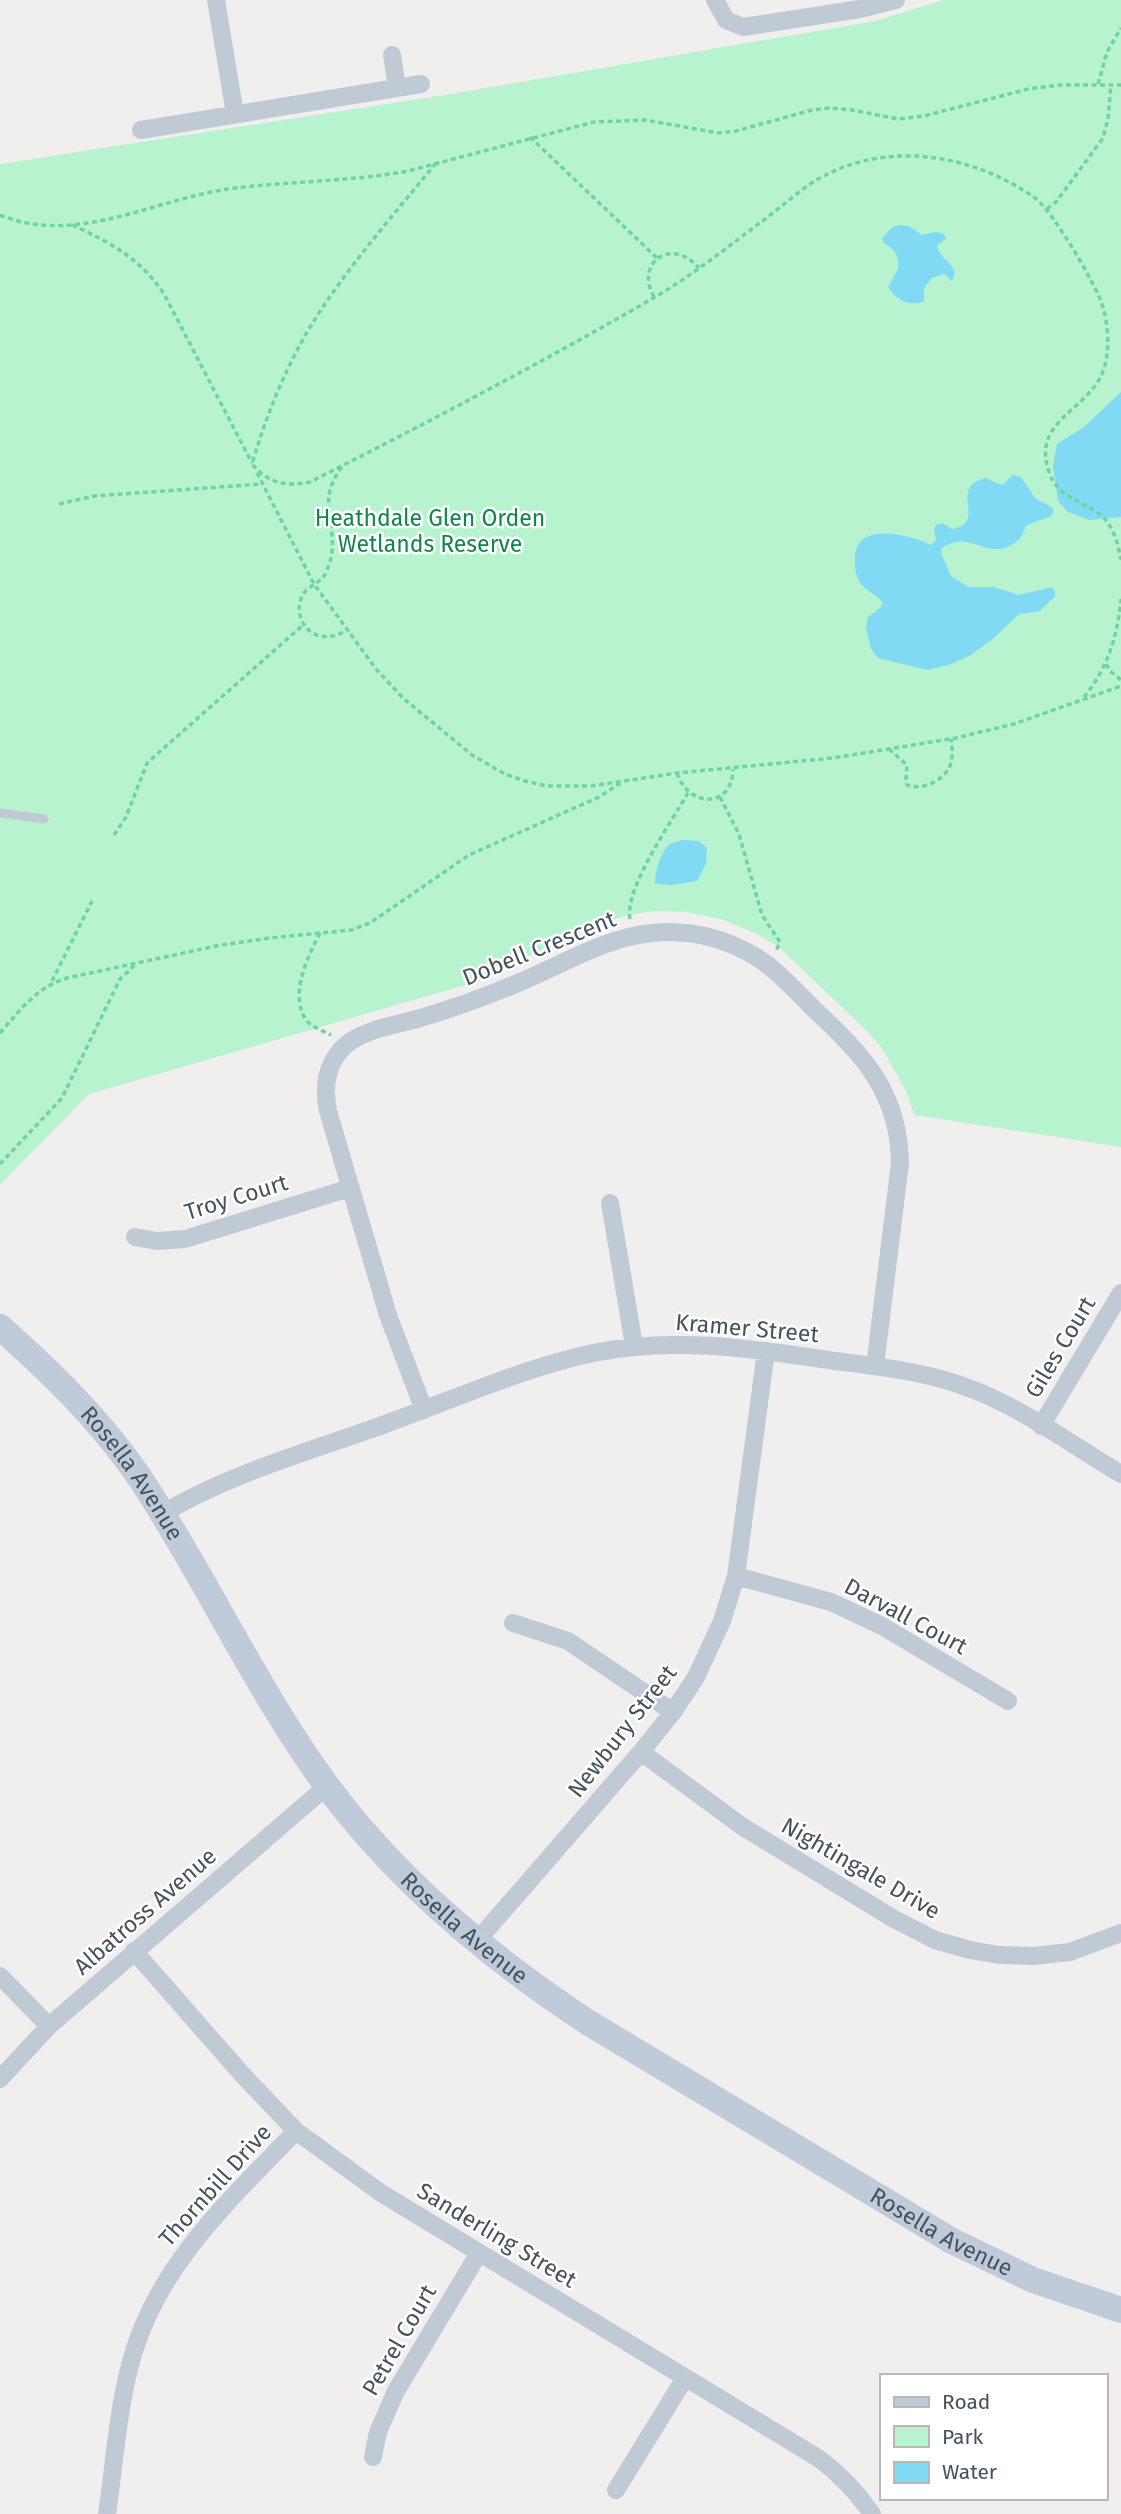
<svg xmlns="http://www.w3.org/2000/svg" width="1121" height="2514" font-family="'Fira Sans',sans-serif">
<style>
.green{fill:#b8f3d0}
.water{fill:#81daf4}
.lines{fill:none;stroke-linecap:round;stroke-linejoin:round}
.path{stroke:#6dd4a3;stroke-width:3.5;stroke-dasharray:5 3.5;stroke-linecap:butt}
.lane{stroke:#c0cad5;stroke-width:9}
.street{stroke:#c0cad5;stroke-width:18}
.secondary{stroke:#bfcbd9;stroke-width:26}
.labels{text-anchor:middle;stroke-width:5;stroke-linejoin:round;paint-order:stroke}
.park-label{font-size:23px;fill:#0e864c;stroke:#fff}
.street-label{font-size:23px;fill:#45515d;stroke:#fff}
</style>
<rect width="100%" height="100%" fill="#f1eeee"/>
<path class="green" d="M943,0H1121V1147L914,1115L906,1091L882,1048L868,1032L780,948L757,934L724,920L686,912L654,911L628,915L599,924L462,986L89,1094L0,1185V164L451,94L875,21Z"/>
<path class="water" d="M899,225L909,226L922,235L936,232L944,234L946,239L939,244L937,247C941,259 952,262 955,273L952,281L944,274L932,278L924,288V301C910,307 896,300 888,287C895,274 905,265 893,250C889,244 884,246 882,239L891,228Z
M1121,392V517L1089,520L1068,512L1058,501L1053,466L1057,444L1084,427Z
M1013,475L1021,477L1035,498L1053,508V513L1049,517L1027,525C1024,529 1023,536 1019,539C989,567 973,527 942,548L941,553L951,576L968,587H994L1019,595L1052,587L1055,591V596L1040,611L1019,614L995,637L971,655L949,665L927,670L878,658L871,649L866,627L868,617L881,607L883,603C876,594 865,591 859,581C855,574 855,567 855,559C855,520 909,535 931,545L936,540L934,529L936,525L942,523L952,529C989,522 946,487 986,478L1002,485Z
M682,840L699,841L707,848L706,864L697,881L673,885L655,884C655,872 660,852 670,844C671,844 681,840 682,840Z"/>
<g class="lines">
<path class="path" d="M1098,84L1107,52L1121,28
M530,137L657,258
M436,163C395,213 352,262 317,316C288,361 267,413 252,464C268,483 286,487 310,482C425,424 539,364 650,300C692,276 730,245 769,216C785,204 802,188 820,178C888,140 973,154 1035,198C1052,210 1095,283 1102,304C1109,326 1111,357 1100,378C1082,412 1032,423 1049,472C1057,497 1082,501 1101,515C1114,527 1118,544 1121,560
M1047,209L1056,202L1103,138L1108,119L1111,85
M0,215C76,246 153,200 228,189C288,181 349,182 408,171L594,122L645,120L719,133L736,131L812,110L830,108L852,110L898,119L924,116L1028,89L1060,85H1121
M72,225C110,242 141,259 164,294L252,463
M654,297C634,261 673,237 699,268
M342,467C317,500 335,517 332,550C332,558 328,569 324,576C319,583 309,586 304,593C293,609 302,632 320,636C330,638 338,636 346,630
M257,473L314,584L376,669L403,698L472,755L505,774L525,781L547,786H591L677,773L833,758L956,738L1014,724L1121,686
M59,504L94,496L262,484
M1106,664L1110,671L1121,680
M1084,697C1108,667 1117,638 1121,599
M889,749L907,765L906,779L907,785C923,791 946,780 951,763C953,756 952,747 951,739
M677,773C689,809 733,808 733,769
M720,797L739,834L762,915L780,942L776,951
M114,835L126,817L147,763L303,625
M630,919C624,889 672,821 688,793
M320,933C308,956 288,996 307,1021C312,1027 323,1031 331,1035
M52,981L92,901
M0,1033C20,1010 37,987 67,978L221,945L270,938L351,930L370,923L469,855L599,797L622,782
M0,1164L62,1098L120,979L134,966"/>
<path class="lane" d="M0,813L44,819"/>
<path class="street" d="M216,0L235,114
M715,0L726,20L743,27L860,9L896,0
M392,55L397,88
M141,130L421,84
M610,1203L634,1346
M135,1237L157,1241L185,1239L350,1188
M424,1410L388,1315L328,1111C323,1086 326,1062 347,1044C366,1029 395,1025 417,1019C455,1008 491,995 527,979C567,962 608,937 652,933C690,929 725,938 758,958C779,972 796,991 814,1009C863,1055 899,1092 900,1163L875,1366
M1041,1426L1121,1293
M162,1514C232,1472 312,1451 388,1423C455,1399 523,1368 593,1353C674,1336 754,1349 835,1361C882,1367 930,1372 974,1390C1025,1410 1074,1446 1121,1474
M736,1576L831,1602L882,1626L1008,1701
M513,1623L568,1641L673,1712
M641,1752L743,1827L894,1919L935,1940L970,1950L999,1955L1033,1956L1070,1952L1121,1933
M476,1942L641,1752L673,1712L696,1677L722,1621L736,1576L766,1351
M134,1951L241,2073L296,2131L381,2193L818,2458C840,2474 857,2492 872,2514
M0,1976L49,2026
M0,2079L49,2026L327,1786
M373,2457L378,2432L396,2391L479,2253
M616,2490L685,2378
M107,2514C115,2460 118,2403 134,2351C162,2261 232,2198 296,2131"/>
<path class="secondary" id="s1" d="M0,1327C52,1373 101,1421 140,1478C206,1578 256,1689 327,1786C398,1882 490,1958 589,2023L952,2241L1033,2280L1121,2310"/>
</g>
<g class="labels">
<g class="park-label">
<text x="430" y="526">Heathdale Glen Orden<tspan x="430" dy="26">Wetlands Reserve</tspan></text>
</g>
<g class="street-label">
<text transform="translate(539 948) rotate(-22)" y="8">Dobell Crescent</text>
<text transform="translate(236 1197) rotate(-17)" y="8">Troy Court</text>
<text transform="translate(747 1328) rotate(5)" y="8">Kramer Street</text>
<text transform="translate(1060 1347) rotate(-59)" y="8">Giles Court</text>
<text dy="8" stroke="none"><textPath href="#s1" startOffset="198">Rosella Avenue</textPath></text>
<text transform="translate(906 1616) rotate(28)" y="8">Darvall Court</text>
<text transform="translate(622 1731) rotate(-52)" y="8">Newbury Street</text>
<text transform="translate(861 1868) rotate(30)" y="8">Nightingale Drive</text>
<text transform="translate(145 1911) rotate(-41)" y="8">Albatross Avenue</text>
<text dy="8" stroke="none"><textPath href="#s1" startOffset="765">Rosella Avenue</textPath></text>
<text transform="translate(215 2185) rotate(-48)" y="8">Thornbill Drive</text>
<text dy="8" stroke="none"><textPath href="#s1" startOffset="1332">Rosella Avenue</textPath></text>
<text transform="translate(497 2235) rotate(31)" y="8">Sanderling Street</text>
<text transform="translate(399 2340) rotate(-60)" y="8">Petrel Court</text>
</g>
</g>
<rect x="880" y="2374" width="228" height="126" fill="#ffffff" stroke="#b5b9be" stroke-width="2"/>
<rect x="894" y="2397" width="35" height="10" fill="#bfcbd9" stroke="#b5b9be" stroke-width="2"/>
<text x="942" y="2409" font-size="21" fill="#45515d">Road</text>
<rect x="894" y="2426" width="35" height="21" fill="#b8f3d0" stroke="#b5b9be" stroke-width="2"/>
<text x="942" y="2444" font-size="21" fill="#45515d">Park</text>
<rect x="894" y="2462" width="35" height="21" fill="#81daf4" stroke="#b5b9be" stroke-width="2"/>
<text x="942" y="2479" font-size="21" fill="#45515d">Water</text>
</svg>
